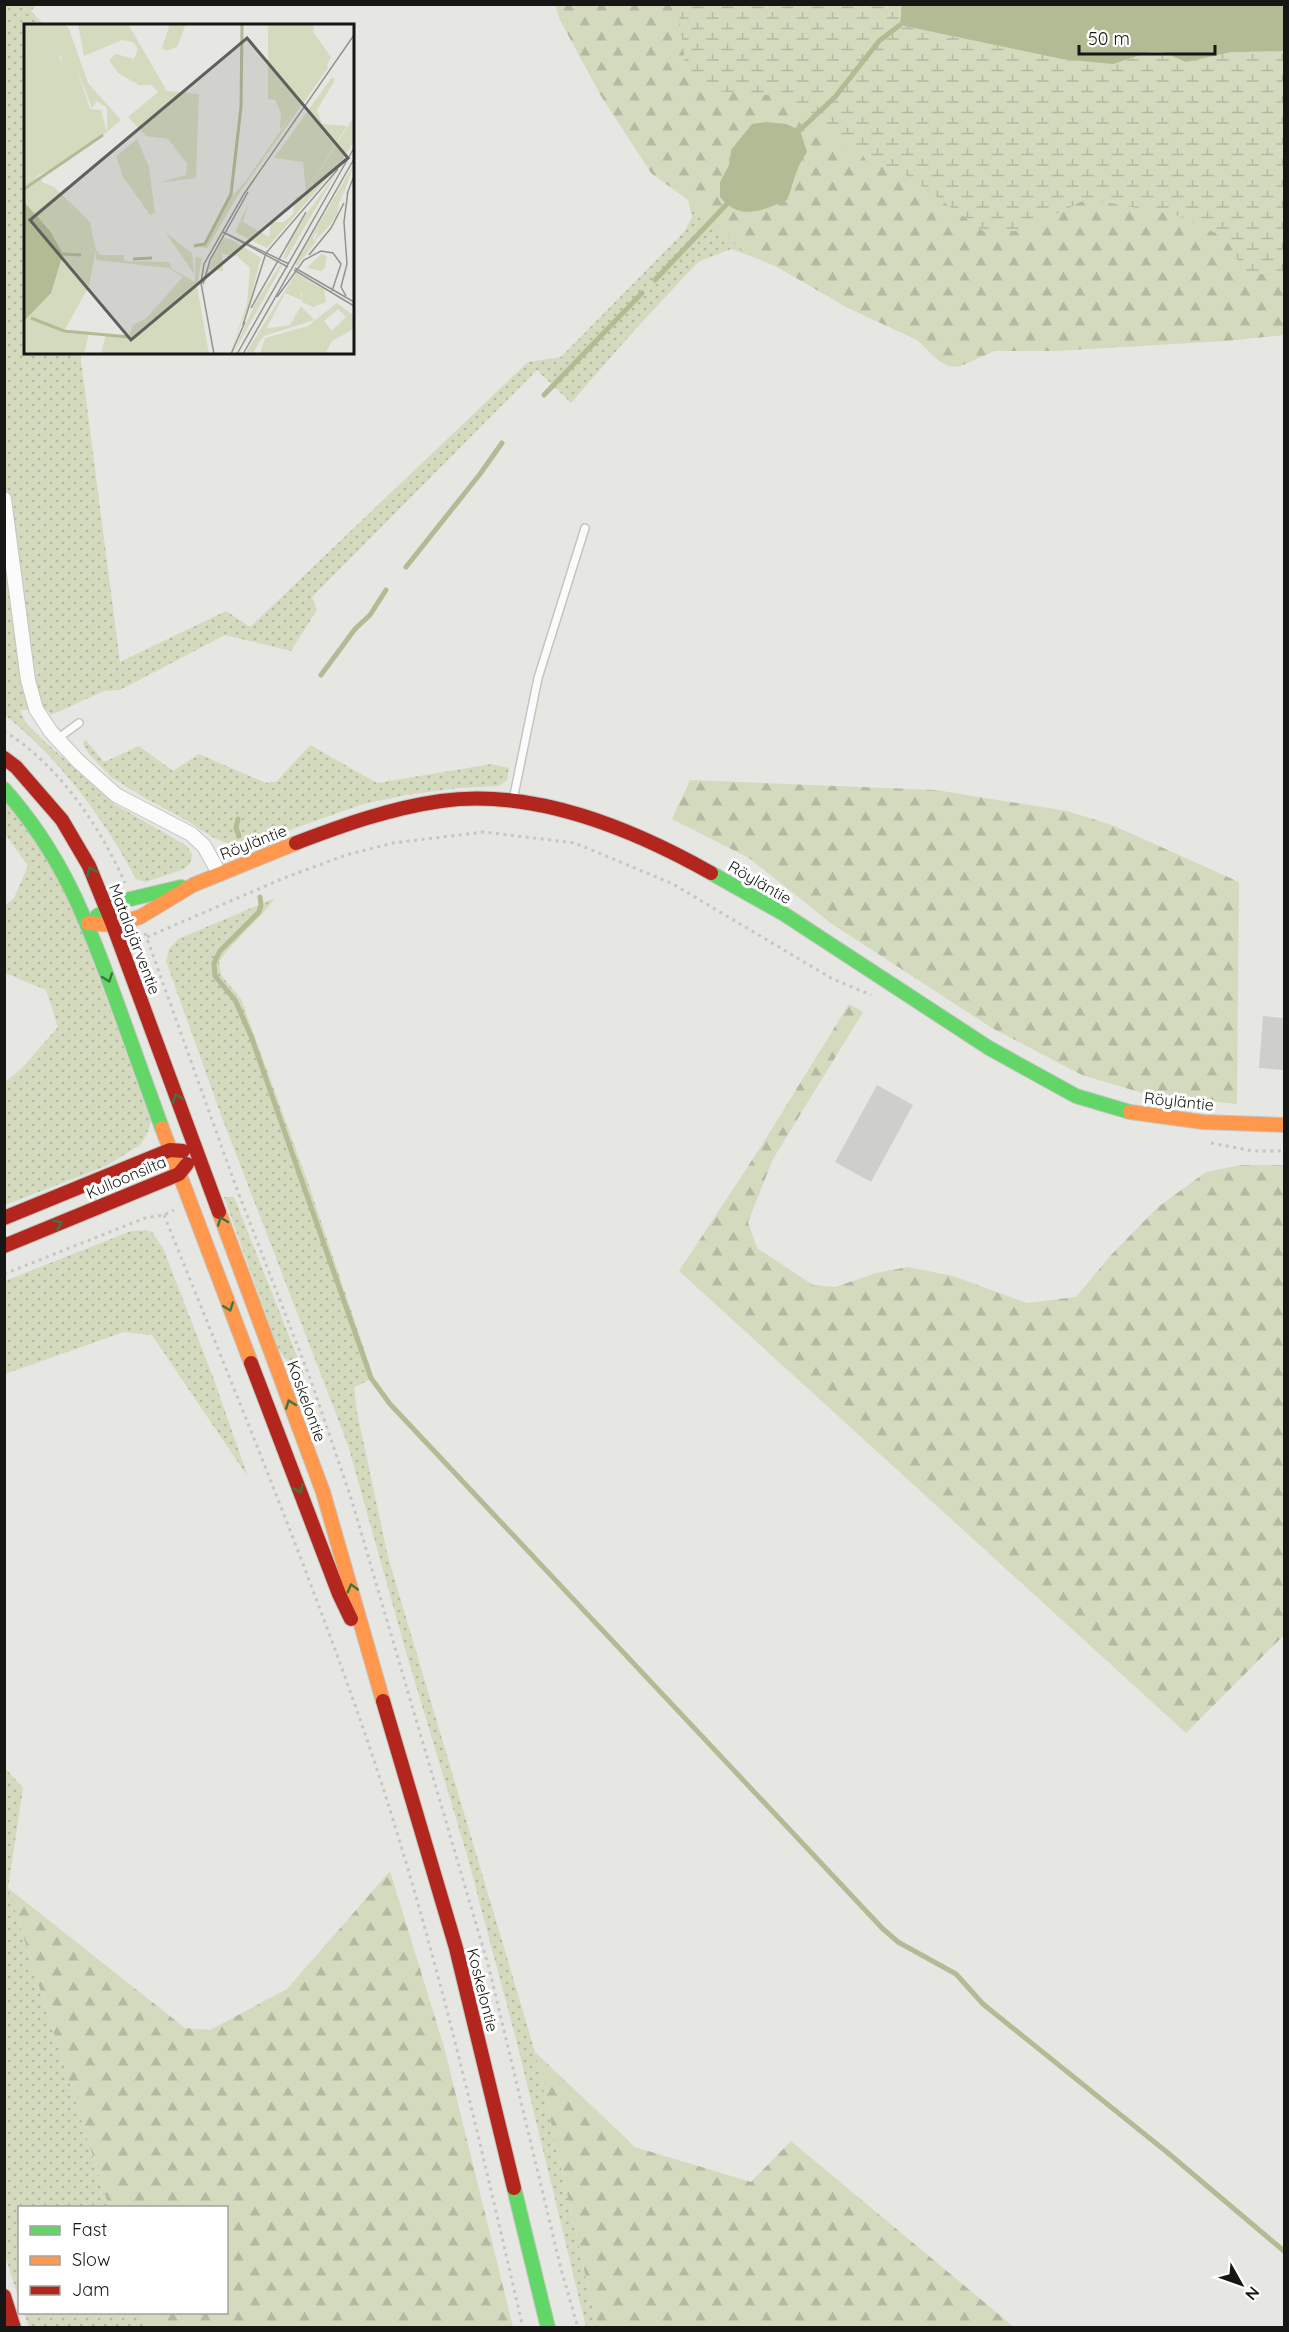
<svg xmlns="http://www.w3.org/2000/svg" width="1289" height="2332" font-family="Quicksand,sans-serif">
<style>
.green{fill:url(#green-dots)}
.forest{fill:url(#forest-firs);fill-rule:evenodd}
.wetland{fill:url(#wetland-marsh)}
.water{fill:#b2bb94}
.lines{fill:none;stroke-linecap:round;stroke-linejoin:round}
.stream{stroke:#b2bb94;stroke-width:5}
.building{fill:#cececb}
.lane-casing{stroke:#c4c5c1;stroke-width:10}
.street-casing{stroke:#c4c5c1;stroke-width:16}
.fast-casing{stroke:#c4c5c1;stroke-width:16}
.slow-casing{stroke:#c4c5c1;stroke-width:16}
.jam-casing{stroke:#c4c5c1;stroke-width:16}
.path{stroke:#c6c6c5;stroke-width:3;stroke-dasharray:3 4.5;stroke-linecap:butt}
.lane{stroke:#fbfbfb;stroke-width:7}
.street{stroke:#fbfbfb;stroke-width:14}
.fast{stroke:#63d668;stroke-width:14}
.slow{stroke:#ff974d;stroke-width:14}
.jam{stroke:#b3261e;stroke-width:14}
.oneway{stroke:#3c763e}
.labels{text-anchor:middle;stroke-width:6;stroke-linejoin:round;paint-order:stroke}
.street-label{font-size:16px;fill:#161714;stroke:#fff}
.inset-river{fill:none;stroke:#b2bb94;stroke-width:3}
.inset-road{fill:none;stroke:#939490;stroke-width:1.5}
.view{fill:#5f605c;fill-opacity:0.15;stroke:#5f605c;stroke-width:3}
.inset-edge{fill:none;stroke:#161714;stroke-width:3}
</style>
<defs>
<pattern id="green-dots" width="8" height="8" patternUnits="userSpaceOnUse" patternTransform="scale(1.5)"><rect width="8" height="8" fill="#d3dabe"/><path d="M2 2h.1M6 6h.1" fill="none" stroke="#b4baa2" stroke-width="1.8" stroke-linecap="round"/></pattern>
<pattern id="forest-firs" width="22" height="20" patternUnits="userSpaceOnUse" patternTransform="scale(1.5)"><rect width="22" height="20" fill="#d3dabe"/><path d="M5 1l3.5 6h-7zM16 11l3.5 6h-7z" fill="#b4baa2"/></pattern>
<pattern id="wetland-marsh" width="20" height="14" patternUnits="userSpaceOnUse" patternTransform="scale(1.5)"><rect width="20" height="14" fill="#d3dabe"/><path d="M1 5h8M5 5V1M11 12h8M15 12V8" fill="none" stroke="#b4baa2"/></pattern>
</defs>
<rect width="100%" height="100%" fill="#e6e7e2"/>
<path class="green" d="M4,5H36L31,11L44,25L26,26V352L80,353L120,662L226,611L250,627L528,362L561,357L684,232L692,217L688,200L748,255L731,249L698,262L631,334L571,403L537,370L312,597L317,610L291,651L225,635L120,690L104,691L51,715L46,709L20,710L26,723L42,739L116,805L187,846L192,854L191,862L184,869L146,882L136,879C103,817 60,759 5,715Z
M85,739L104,762L139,746L173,771L199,754L266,783L277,781L310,745L377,783L492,764L509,768L507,780L499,786L458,788L406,795L363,804L248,845L227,843L212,837L186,820L143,797L111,777L89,754L83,744Z
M5,799L46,856L77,918L151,1121L147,1134L140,1145L106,1166L5,1205L4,1083L21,1069L58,1027L46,990L5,973V905L14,898L28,866L5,834Z
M275,898C258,922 235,938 219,962L221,975L241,999L306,1177L374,1378L354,1387L357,1412L388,1557L535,2052L597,2327H586L517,2043L467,1855L406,1652L348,1445L221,1115L166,961L169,949L178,939Z
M224,1197H234L304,1374L299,1377L278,1349Z
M146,1230L152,1232L163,1248L213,1377L248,1477L152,1335L124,1332L5,1374V1281L131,1231Z
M4,1767L23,1788L8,1888L109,2207L20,2208L19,2300L4,2252Z
M24,2313H142L147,2327H29Z"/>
<path class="forest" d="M555,5H902L1284,51V335L1226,341L1055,351H995L958,367L948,366L939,361L917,340L848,308L777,267L748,255L688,200L651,173L601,96L560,20ZM766,122L797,167L793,186L720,182L729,165L731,150L752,125Z
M690,780L936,790L1067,811L1112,825L1239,882L1237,1104L1149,1095L1082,1075L992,1028L832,924L749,858L672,819Z
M849,1004L863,1012L773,1159L748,1222L757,1248L813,1285L835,1287L876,1273L908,1267L953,1276L1027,1303L1076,1297L1111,1255L1158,1207L1206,1172L1241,1165H1284V1635L1186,1733L679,1271L760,1148Z
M390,1871L444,2047L513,2327H147L142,2313L226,2312V2208L109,2207L8,1888L185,2028L210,2030L287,1989Z
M535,2052L635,2147L751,2182L791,2141L1014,2327H597Z"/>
<path class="wetland" d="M678,5H902L900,25L1062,59L1113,64L1149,52H1163L1186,62L1231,52L1284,51V277L1244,272L1226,238L1176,215L1087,199L1021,231H983L908,176L866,161L862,153L837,142L806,109L782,96L714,91L686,72Z"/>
<path class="water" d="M902,5H1284V51L1231,52L1186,62L1163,52H1149L1113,64L1062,59L900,25Z
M766,122L786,124L800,130L807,152C795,169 795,181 787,200C763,210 740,222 720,197V182L729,165L731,150L752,124Z"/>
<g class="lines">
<path class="stream" d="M800,130L835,97L879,41L900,25
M655,280L726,205
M544,395L642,293
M406,567L480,474L502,443
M321,675L355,629L370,615L386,590
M238,819L236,828L239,836
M260,897L261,905L259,912L220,951L214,963L215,976L235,1000L251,1036L371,1378L390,1404L882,1928L898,1942L956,1974L983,2004L1168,2153L1284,2251"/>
</g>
<path class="building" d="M1263,1016L1284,1018V1070L1259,1068Z
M877,1085L913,1105L871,1182L835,1162Z"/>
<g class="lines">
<defs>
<path id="lane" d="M57,739L79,723
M513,800L538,678L585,528"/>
<path id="street" d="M4,499L28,680L36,709L51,732L78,761L116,795L191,834L204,846L219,873"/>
<path id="fast" d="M4,789C62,854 88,922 117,1003C132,1044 147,1086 162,1128
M711,873L784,914L989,1048L1076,1096L1130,1112
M97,916L126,900L181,887
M514,2188L548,2328"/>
<path id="slow" d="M88,923L113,925L140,917L193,885L296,843
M1130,1112L1203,1122L1284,1125
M162,1128L251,1363
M219,1212L323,1492L383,1701"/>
<path id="jam" d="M4,758L16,767L62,820L89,866L113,925L219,1212
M296,843C343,825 391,808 441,801C534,788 631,828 711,873
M4,1218L170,1150L183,1151
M4,1246L179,1174L187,1164
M251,1363L339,1594L351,1619
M383,1701L456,1948L514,2188
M4,2296L14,2328"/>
</defs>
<use href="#lane" class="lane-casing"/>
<use href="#street" class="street-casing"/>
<use href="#fast" class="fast-casing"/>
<use href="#slow" class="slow-casing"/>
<use href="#jam" class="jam-casing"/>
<path class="path" d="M4,731C59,765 99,825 125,883
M145,933L235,1184L310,1378L351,1498L489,1968L561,2269L578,2328
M147,937L284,878L346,855L393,843L484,832L575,843L673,884L831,978L871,995
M1211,1143L1254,1151H1284
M164,1215C232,1384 302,1553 362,1725C430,1921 476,2125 523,2328
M4,1274L145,1218L164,1215L174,1210"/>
<use href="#lane" class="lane"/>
<use href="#street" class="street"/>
<use href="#fast" class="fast"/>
<use href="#slow" class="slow"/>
<use href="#jam" class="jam"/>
</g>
<defs><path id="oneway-chevron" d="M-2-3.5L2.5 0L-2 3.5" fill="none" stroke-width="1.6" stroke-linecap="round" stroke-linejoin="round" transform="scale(1.5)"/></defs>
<g class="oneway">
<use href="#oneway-chevron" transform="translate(91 871) rotate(-114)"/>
<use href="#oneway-chevron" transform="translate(108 978) rotate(70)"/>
<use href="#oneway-chevron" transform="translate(177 1098) rotate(-110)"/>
<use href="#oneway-chevron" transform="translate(222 1221) rotate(-110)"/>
<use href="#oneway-chevron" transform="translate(58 1224) rotate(-23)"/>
<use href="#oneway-chevron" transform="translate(229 1307) rotate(69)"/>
<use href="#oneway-chevron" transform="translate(290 1404) rotate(-110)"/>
<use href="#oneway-chevron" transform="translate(299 1489) rotate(69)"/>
<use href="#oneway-chevron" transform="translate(352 1588) rotate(-105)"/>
</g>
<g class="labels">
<g class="street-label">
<text transform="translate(253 842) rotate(-21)" y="6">Röyläntie</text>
<text transform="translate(760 882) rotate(30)" y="6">Röyläntie</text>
<text transform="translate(135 939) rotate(69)" y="6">Matalajärventie</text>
<text transform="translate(1179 1101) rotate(6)" y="6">Röyläntie</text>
<text transform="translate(126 1177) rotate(-23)" y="6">Kulloonsilta</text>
<text transform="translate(307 1401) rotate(70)" y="6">Koskelontie</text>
<text transform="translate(483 1990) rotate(76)" y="6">Koskelontie</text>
</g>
</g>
<g transform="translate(24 24)">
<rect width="330" height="330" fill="#e6e7e2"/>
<path d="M0,0H17L37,30L36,36L53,45L66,85L77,86L83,108L42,138L7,155L0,151ZM303,40L304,44L214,171L183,225L169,220L180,219L206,174L221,158ZM330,93V117L317,138L243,224L211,208L225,178L219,198L245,213L247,198H260L269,190L271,174L282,168ZM330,140L312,192L273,242L271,240ZM320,164L318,177L292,218L289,214ZM313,148L262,235L259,234L270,207ZM141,208L168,229L170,245V250ZM199,214L207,215L237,234L225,279L206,330L223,280L226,244L213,232L198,230L199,247L185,246L180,266L183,245ZM72,226L77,231H100V237L145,238L148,245L171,258V233L178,234L173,262L185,330H77L82,310L105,312L109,301L121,295L159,253L145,244L72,236ZM256,241L258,242L209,330L230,281ZM272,249L293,261L273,253L278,276L261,269L229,330H221ZM40,307L65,309L60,330H4L17,317Z" fill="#d3dabe" fill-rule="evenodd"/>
<path d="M0,0H10L26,48L13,38L0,18ZM17,0H41L45,5L64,59L97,96L83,108V84L73,77L68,84L53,45L38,40L37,30ZM54,0H104L143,67L175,70L172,154L134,159L162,151L163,140L144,115L122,112L104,93L134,68L128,61H115L94,49L85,36L92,30L110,35L114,25L109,18L98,16L60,32ZM146,0H162L153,23L142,27L138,24ZM244,0H290L289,8L307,33L296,53L256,106L257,89L251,76L244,75ZM308,53L311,56L293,86L298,100L323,102L282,168L279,138L250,134ZM113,115L125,143L131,189L126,191L99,153L92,132ZM0,151L7,155L18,152V158L30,163L66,198L72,226L65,262L40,307L17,317L4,330H0V297L32,253L39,230L0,178ZM321,163L307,200L290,217L296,202ZM297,230L303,232L301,244L297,247L283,244ZM273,253L300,265L302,278L289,283L278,278V270L268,262ZM313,279L330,292V305L308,317L301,330H236L241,314L284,302ZM314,285L322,293L308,307L300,297ZM277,282L290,296L240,312L230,323L239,305L266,301Z" fill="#d3dabe" fill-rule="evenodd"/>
<path d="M0,162L32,175L41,199L52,206L60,247L33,279L31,296H24L19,304L0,313V297L27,269L39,230L26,208L0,178Z" fill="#d3dabe"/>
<path d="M0,178L26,207L39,230L27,269L0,297Z" fill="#b2bb94"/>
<path class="inset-river" d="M0,165L79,111M170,222L181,220L207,170L217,83L218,0M39,230L57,231M109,235L128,234M7,294L40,307L105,313"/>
<path class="inset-road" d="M323,170L330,152M199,208L264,243M199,208L265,240M285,231L307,204L320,179M271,244L330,278M270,246L330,282M179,260L186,236L224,168M322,272L317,263L323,240L320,198L324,167M253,273L280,236L297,227L309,229L317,240L308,267M227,284L282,188M219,301L242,229L314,145M190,330L177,259L180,240L220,170L330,11M207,330L221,298M213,330L330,124M219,330L330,135"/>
<path class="view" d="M223,14L324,134L107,316L6,196Z"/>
<rect width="330" height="330" class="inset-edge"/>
</g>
<rect width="1289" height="2332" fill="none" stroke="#161714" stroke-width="12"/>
<rect x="18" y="2206" width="210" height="108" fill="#ffffff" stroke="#a2a2a1" stroke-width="1.5"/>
<rect x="30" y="2226" width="30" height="9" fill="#63d668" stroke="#a2a2a1" stroke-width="1.5"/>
<text x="72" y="2236" font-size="18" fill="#161714">Fast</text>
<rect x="30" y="2256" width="30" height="9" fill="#ff974d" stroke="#a2a2a1" stroke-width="1.5"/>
<text x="72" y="2266" font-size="18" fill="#161714">Slow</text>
<rect x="30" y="2286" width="30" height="9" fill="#b3261e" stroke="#a2a2a1" stroke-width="1.5"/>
<text x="72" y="2296" font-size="18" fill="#161714">Jam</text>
<g transform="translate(1241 2284) rotate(130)" stroke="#ffffff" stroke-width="4.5" paint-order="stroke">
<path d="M0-4.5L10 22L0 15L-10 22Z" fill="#161714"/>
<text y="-9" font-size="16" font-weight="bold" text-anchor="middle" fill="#161714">N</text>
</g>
<path d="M1079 45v9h136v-9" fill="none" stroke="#161714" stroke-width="3"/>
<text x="1088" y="45" font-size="18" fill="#161714" stroke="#ffffff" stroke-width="4.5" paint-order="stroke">50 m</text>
</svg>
